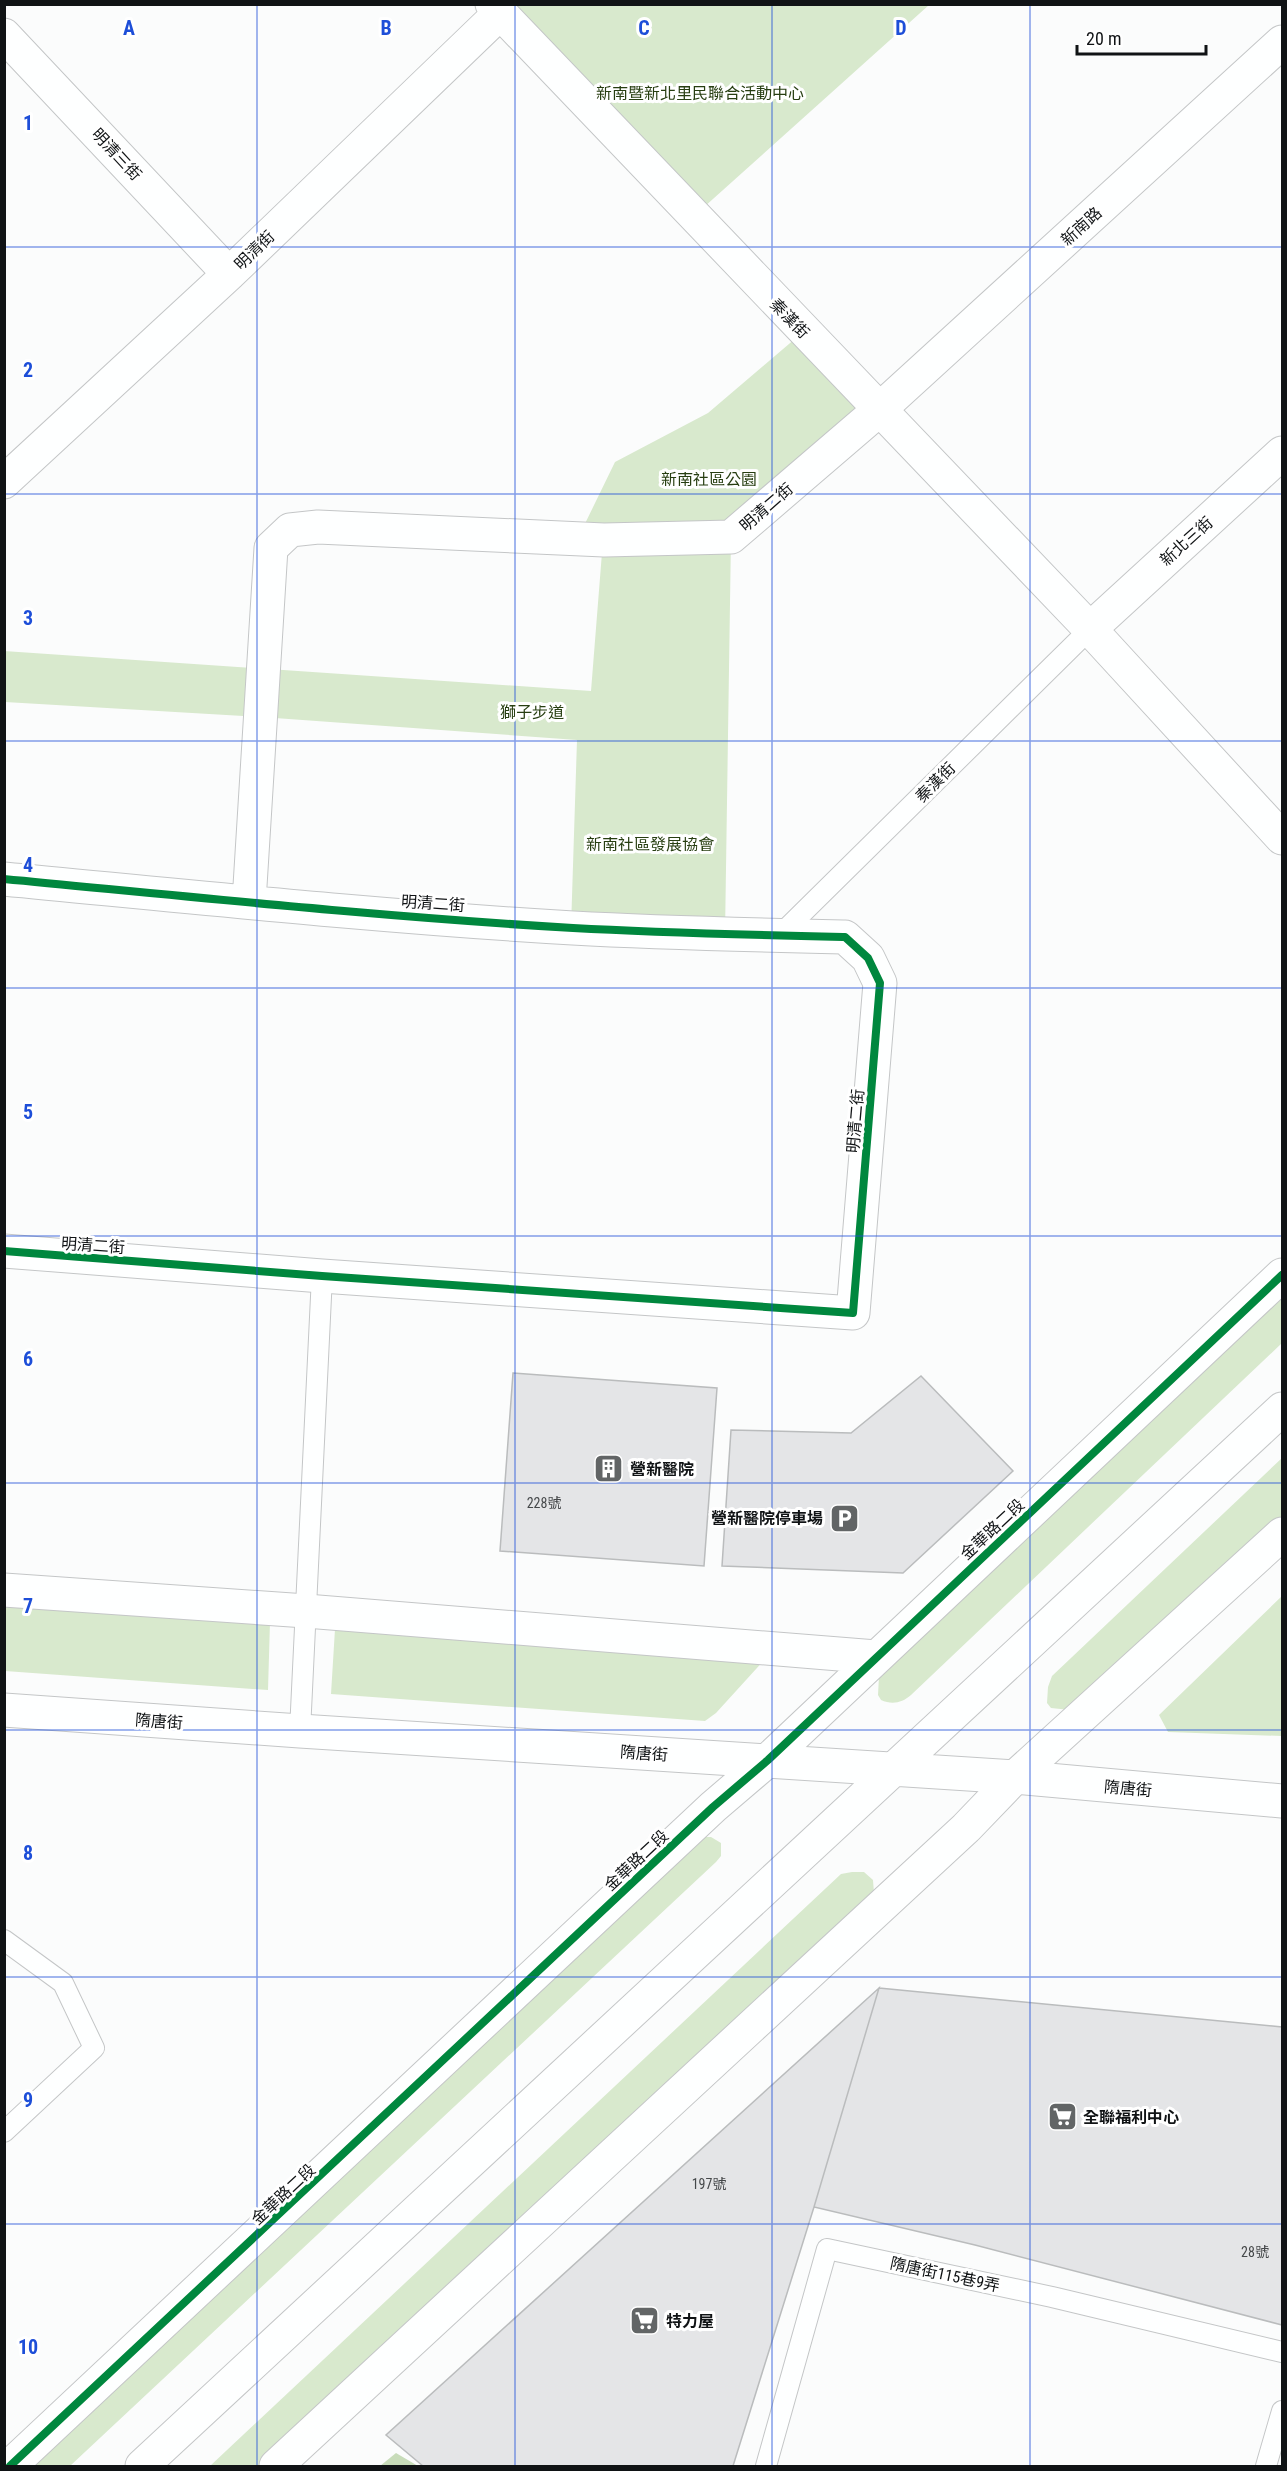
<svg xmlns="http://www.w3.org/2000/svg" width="1287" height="2471" font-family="'Roboto Condensed','Noto Sans TC',sans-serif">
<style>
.green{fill:#d8e9cd}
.forest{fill:#c8dcba}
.building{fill:#e4e5e7;stroke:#babcbd;stroke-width:1.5}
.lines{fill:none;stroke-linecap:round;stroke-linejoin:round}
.service-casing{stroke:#c4c6c7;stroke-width:22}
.minor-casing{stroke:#c4c6c7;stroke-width:35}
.tertiary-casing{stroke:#c4c6c7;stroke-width:35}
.service{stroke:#feffff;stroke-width:20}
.minor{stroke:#feffff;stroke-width:33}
.tertiary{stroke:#feffff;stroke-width:33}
.cycleway-casing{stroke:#fff;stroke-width:11}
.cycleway{stroke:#00873e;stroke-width:8}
.grid{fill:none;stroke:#1d4ed8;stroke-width:1.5;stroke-opacity:0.55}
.labels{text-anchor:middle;stroke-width:6;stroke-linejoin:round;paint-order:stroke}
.number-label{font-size:14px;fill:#45484a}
.park-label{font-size:16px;fill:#273e11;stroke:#fff}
.street-label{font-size:16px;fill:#101315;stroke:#fff}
.poi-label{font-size:16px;font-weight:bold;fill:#101315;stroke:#fff;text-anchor:start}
.grid-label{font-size:20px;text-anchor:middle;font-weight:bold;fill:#1d4ed8;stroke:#fff;stroke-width:6;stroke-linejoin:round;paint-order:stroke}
</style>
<rect width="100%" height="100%" fill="#fbfcfc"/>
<path class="green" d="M497,5H929L694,216Z
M803,332L879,410L731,537L725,935L571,928L577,740L261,717L5,702L4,651L591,691L603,540L578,538L615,462L708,413Z
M1282,1286V1343L911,1695C902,1703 892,1705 881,1700L878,1695L879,1676Z
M1282,1458V1516L1080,1705L1070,1710L1051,1708L1047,1703L1048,1687L1052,1676Z
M1282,1596V1736L1168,1732L1159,1715Z
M4,1604L270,1622L268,1690L5,1671Z
M335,1629L767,1657L716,1713L705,1721L331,1694Z
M700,1837H711L721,1843V1856L716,1862L70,2466H25Z
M852,1872H864L873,1880L874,1893L262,2466H210L841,1874Z"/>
<path class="forest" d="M396,2453L418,2466H380Z"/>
<path class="building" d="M513,1373L717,1388L704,1566L500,1551Z
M921,1376L1013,1471L903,1573L722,1566L731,1430L851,1433Z
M879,1988L1282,2027V2325L975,2245L814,2207Z
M879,1988L814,2207L733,2466H423L386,2435Z"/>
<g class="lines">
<defs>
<path id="service" d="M780,935L1090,629
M300,1731L322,1276
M4,1940L63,1983L94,2048L4,2132
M766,2466L827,2249L1052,2297L1282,2352
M1266,2466L1282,2411"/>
<path id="minor" d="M492,4L1090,629L1282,838
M4,35L229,274
M4,482L229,274L500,13
M1090,629L1282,453
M4,879C194,897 384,917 573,928C664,933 755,935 845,937L868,958L880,983L853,1313L322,1276L4,1251
M249,902L271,548L290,530L318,527L604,540L731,537L879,410L1282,42
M4,1590L306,1611L876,1657
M10,2466L713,1807L768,1760L1282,1275
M276,2466L966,1828L1015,1777L1282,1534"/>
<path id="tertiary" d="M4,1710L300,1731L1015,1777L1282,1801
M142,2466L1282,1409"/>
</defs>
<use href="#service" class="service-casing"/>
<use href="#minor" class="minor-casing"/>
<use href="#tertiary" class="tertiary-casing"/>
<use href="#service" class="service"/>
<use href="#minor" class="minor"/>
<use href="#tertiary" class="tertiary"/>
<defs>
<path id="cycleway" d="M4,879C194,897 384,917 573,928C664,933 755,935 845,937L868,958L880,983L853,1313L322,1276L4,1251
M10,2466L713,1807L768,1760L1282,1275"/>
</defs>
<use href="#cycleway" class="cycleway-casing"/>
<use href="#cycleway" class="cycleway"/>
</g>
<path class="grid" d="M257,4V2466M515,4V2466M772,4V2466M1030,4V2466M4,247H1282M4,494H1282M4,741H1282M4,988H1282M4,1236H1282M4,1483H1282M4,1730H1282M4,1977H1282M4,2224H1282"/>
<defs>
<symbol id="building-square" viewBox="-11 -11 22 22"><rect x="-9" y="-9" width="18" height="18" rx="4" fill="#626566" stroke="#fff"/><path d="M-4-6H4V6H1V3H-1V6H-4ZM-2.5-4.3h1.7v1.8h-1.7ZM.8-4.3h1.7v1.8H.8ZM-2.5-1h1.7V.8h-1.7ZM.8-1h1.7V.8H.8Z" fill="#fff"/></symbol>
<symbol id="parking-square" viewBox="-11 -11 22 22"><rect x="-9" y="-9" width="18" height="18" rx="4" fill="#626566" stroke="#fff"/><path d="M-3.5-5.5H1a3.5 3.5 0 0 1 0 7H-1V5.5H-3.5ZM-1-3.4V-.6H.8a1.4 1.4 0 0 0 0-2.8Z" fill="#fff"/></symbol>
<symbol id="supermarket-square" viewBox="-11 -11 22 22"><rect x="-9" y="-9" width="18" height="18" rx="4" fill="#626566" stroke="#fff"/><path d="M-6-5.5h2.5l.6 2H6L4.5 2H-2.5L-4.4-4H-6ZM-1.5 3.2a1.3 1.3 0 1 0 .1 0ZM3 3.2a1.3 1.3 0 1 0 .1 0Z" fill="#fff"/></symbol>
</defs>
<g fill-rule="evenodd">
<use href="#building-square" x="592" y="1452" width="33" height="33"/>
<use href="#parking-square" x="828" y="1502" width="33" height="33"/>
<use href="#supermarket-square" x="1046" y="2100" width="33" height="33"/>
<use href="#supermarket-square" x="628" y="2304" width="33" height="33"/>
</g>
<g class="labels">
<g class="number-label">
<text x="544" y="1508">228號</text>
<text x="709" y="2189">197號</text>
<text x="1255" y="2257">28號</text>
</g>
<g class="park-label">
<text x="700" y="99">新南暨新北里民聯合活動中心</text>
<text x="709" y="485">新南社區公園</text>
<text x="532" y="718">獅子步道</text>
<text x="650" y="850">新南社區發展協會</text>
</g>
<g class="street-label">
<text transform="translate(117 154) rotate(47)" y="6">明清三街</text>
<text transform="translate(1081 226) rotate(-42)" y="6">新南路</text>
<text transform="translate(254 250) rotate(-44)" y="6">明清街</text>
<text transform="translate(790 318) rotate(46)" y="6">秦漢街</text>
<text transform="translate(766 507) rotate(-41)" y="6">明清二街</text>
<text transform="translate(1186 541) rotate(-42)" y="6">新北三街</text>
<text transform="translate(935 782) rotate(-45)" y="6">秦漢街</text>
<text transform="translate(433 903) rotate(4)" y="6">明清二街</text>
<text transform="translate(855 1121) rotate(-85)" y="6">明清二街</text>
<text transform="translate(93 1245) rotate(4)" y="6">明清二街</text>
<text transform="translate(992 1529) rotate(-43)" y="6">金華路二段</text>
<text transform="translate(159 1721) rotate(4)" y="6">隋唐街</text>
<text transform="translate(644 1753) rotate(4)" y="6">隋唐街</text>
<text transform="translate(1128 1788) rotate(5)" y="6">隋唐街</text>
<text transform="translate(636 1860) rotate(-43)" y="6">金華路二段</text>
<text transform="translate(283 2194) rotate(-43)" y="6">金華路二段</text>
<text transform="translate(945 2274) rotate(12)" y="6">隋唐街115巷9弄</text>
</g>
<g class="poi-label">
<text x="630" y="1475">營新醫院</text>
<text x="823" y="1524" text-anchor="end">營新醫院停車場</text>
<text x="1083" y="2123">全聯福利中心</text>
<text x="666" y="2327">特力屋</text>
</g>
</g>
<g class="grid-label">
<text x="129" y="35">A</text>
<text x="386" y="35">B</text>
<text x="644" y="35">C</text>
<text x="901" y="35">D</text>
<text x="28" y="130">1</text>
<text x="28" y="377">2</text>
<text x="28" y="625">3</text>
<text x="28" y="872">4</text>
<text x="28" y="1119">5</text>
<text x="28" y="1366">6</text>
<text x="28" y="1613">7</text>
<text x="28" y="1860">8</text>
<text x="28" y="2107">9</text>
<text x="28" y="2354">10</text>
</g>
<rect width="1287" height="2471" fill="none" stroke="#101315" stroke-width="12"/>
<path d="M1077 45v9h129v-9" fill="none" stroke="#101315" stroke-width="3"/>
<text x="1086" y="45" font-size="18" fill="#101315" stroke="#ffffff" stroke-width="4.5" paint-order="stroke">20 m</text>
</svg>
